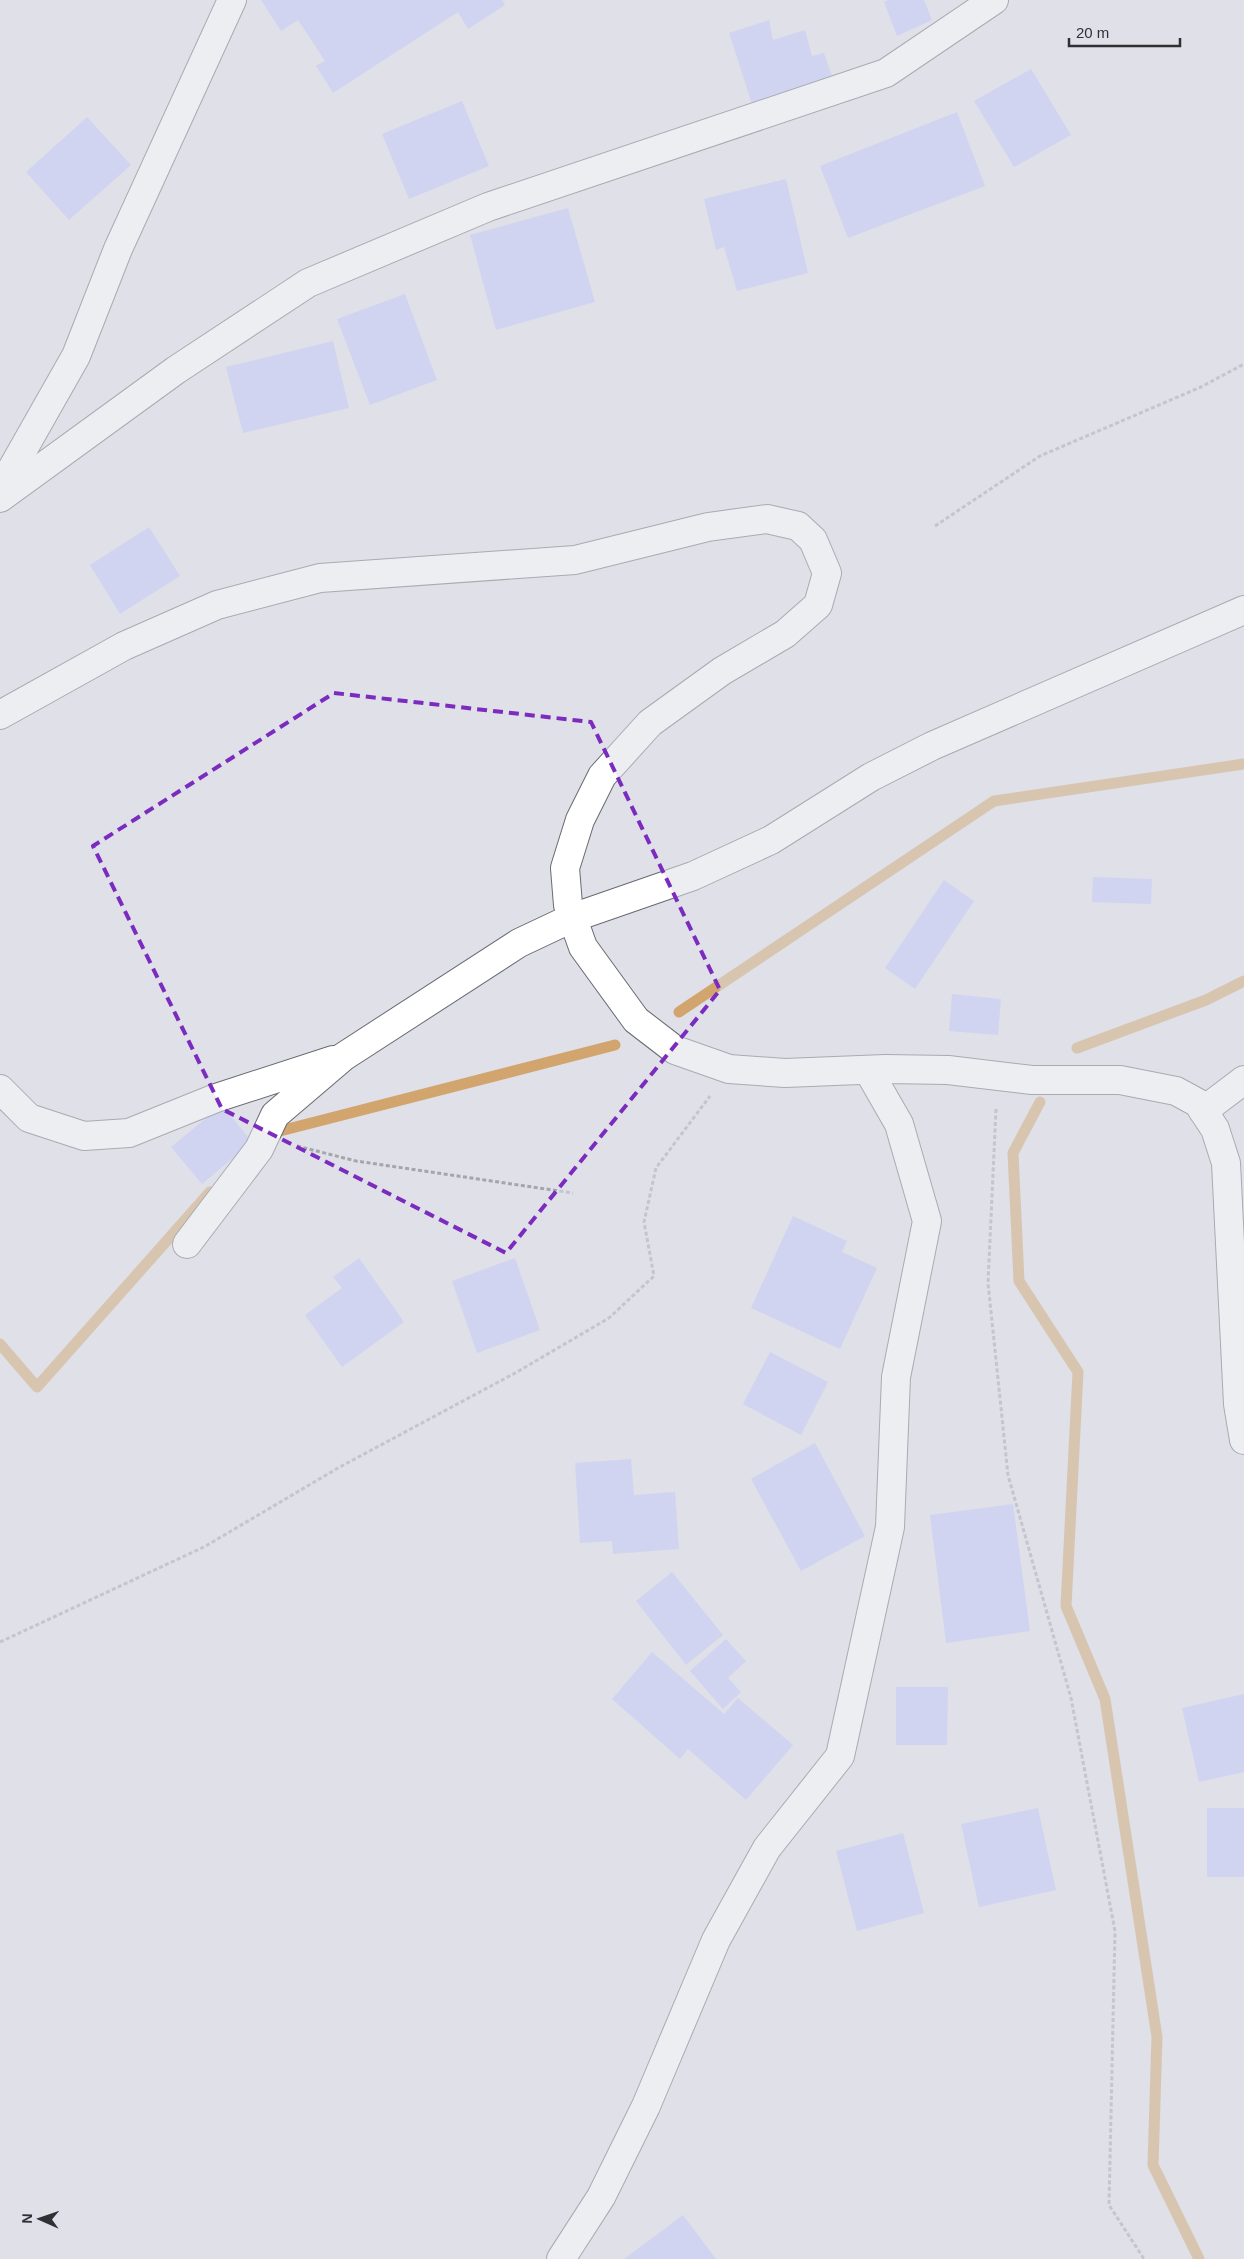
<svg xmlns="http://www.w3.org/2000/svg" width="1244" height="2259" font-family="Helvetica,sans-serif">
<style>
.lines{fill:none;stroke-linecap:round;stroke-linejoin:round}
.stream{stroke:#d1a56d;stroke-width:11}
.building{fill:#c1c6fa}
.street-casing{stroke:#696a71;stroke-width:30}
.secondary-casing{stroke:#696a71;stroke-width:30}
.path{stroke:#a5a6ac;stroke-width:3;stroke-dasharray:4 2.5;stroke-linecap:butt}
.street{stroke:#fff;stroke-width:28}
.secondary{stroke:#fff;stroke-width:28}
.marked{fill:none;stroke:#7b2cbf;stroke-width:4;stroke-dasharray:10 6;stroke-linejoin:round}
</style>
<rect width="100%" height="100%" fill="#dfe0e8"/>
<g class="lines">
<path class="stream" d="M679,1012L994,801L1244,764
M1077,1048L1206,1000L1244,981
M1040,1102L1013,1153L1019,1281L1078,1372L1066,1606L1105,1699L1157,2037L1153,2165L1199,2259
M280,1131L615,1045
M0,1344L37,1387L210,1192"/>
</g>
<path class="building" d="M261,0H502L505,5L468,29L458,12L333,93L316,66L325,61L298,20L281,31Z
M888,0H924L932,20L897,36L884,2Z
M769,20L773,40L805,30L812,56L824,53L834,82L754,110L729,33Z
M1031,69L1071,135L1014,167L974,101Z
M462,101L489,166L409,199L382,134Z
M957,112L985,186L848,238L820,166Z
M87,117L131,165L69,220L26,172Z
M786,179L808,273L737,291L724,247L716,250L704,199Z
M568,208L595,302L496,330L470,235Z
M405,294L437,380L370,405L337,319Z
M333,341L349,408L243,433L226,367Z
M149,527L180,576L120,614L90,565Z
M1093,877L1152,879L1151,904L1092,902Z
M944,880L974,901L915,989L885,968Z
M952,994L1001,999L998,1035L949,1031Z
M222,1105L252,1142L202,1184L171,1147Z
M793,1216L847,1241L842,1252L877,1268L840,1349L751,1308Z
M359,1258L404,1322L342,1367L305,1315L342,1288L333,1277Z
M515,1258L540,1330L477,1353L452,1281Z
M770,1352L828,1382L801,1435L743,1404Z
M815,1443L865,1536L801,1571L751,1479Z
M631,1459L634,1495L675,1492L679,1549L613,1554L612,1541L580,1543L575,1463Z
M1013,1504L1030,1631L946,1643L930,1515Z
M672,1572L723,1635L686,1665L636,1601Z
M726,1639L746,1661L728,1678L741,1692L723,1709L690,1671Z
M652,1652L724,1714L738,1698L793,1745L746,1800L688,1749L680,1759L612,1699Z
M896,1687H948L947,1745H896Z
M1244,1694V1772L1199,1782L1182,1708Z
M1038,1808L1056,1890L979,1907L961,1824Z
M1207,1808H1244V1877H1207Z
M903,1833L924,1913L857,1931L836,1851Z
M683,2215L716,2259H624Z"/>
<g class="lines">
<defs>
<path id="street" d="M0,490L76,356L118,249L232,0
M0,1089L29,1118L84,1136L129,1133L216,1098L333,1060
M1203,1111L1244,1080
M187,1244L259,1149L275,1115L343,1057L519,943L572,918L693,876L771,840L871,777L932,746L1244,610
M561,2259L601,2197L646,2106L716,1940L767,1848L840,1756L890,1527L896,1377L927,1221L899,1124L868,1070"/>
<path id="secondary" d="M0,498L176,370L308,283L488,207L886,73L994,0
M0,715L124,646L217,605L320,578L575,560L708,527L767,519L798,526L813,540L827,573L818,605L785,634L722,671L650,723L602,776L580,820L565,868L568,905L583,947L636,1020L675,1050L729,1069L785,1073L885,1069L948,1070L1032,1080H1120L1176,1091L1198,1103L1215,1129L1226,1163L1238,1404L1244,1440"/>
</defs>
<use href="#street" class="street-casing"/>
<use href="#secondary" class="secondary-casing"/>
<path class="path" d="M935,526L1040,456L1201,387L1244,364
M996,1109L988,1283L1008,1475L1071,1698L1115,1931L1109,2205L1144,2259
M297,1146L356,1161L573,1193
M0,1642L204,1547L338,1468L517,1372L609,1318L654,1276L644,1222L656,1168L710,1096"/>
<use href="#street" class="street"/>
<use href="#secondary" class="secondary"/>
</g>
<path d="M0 0H1244V2259H0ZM334,693L591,722L720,990L506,1253L222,1109L93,846Z" fill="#dfe0e8" fill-opacity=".55" fill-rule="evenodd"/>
<path class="marked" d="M334,693L591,722L720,990L506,1253L222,1109L93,846Z"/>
<g transform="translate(40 2219) rotate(272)" stroke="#dfe0e8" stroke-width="4" paint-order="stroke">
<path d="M0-4L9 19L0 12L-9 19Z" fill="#2f3033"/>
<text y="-8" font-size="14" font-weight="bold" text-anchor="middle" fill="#2f3033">N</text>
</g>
<path d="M1069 38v8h111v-8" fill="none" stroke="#2f3033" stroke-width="2.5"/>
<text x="1076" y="38" font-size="15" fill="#2f3033" stroke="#dfe0e8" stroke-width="4" paint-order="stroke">20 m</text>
</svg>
